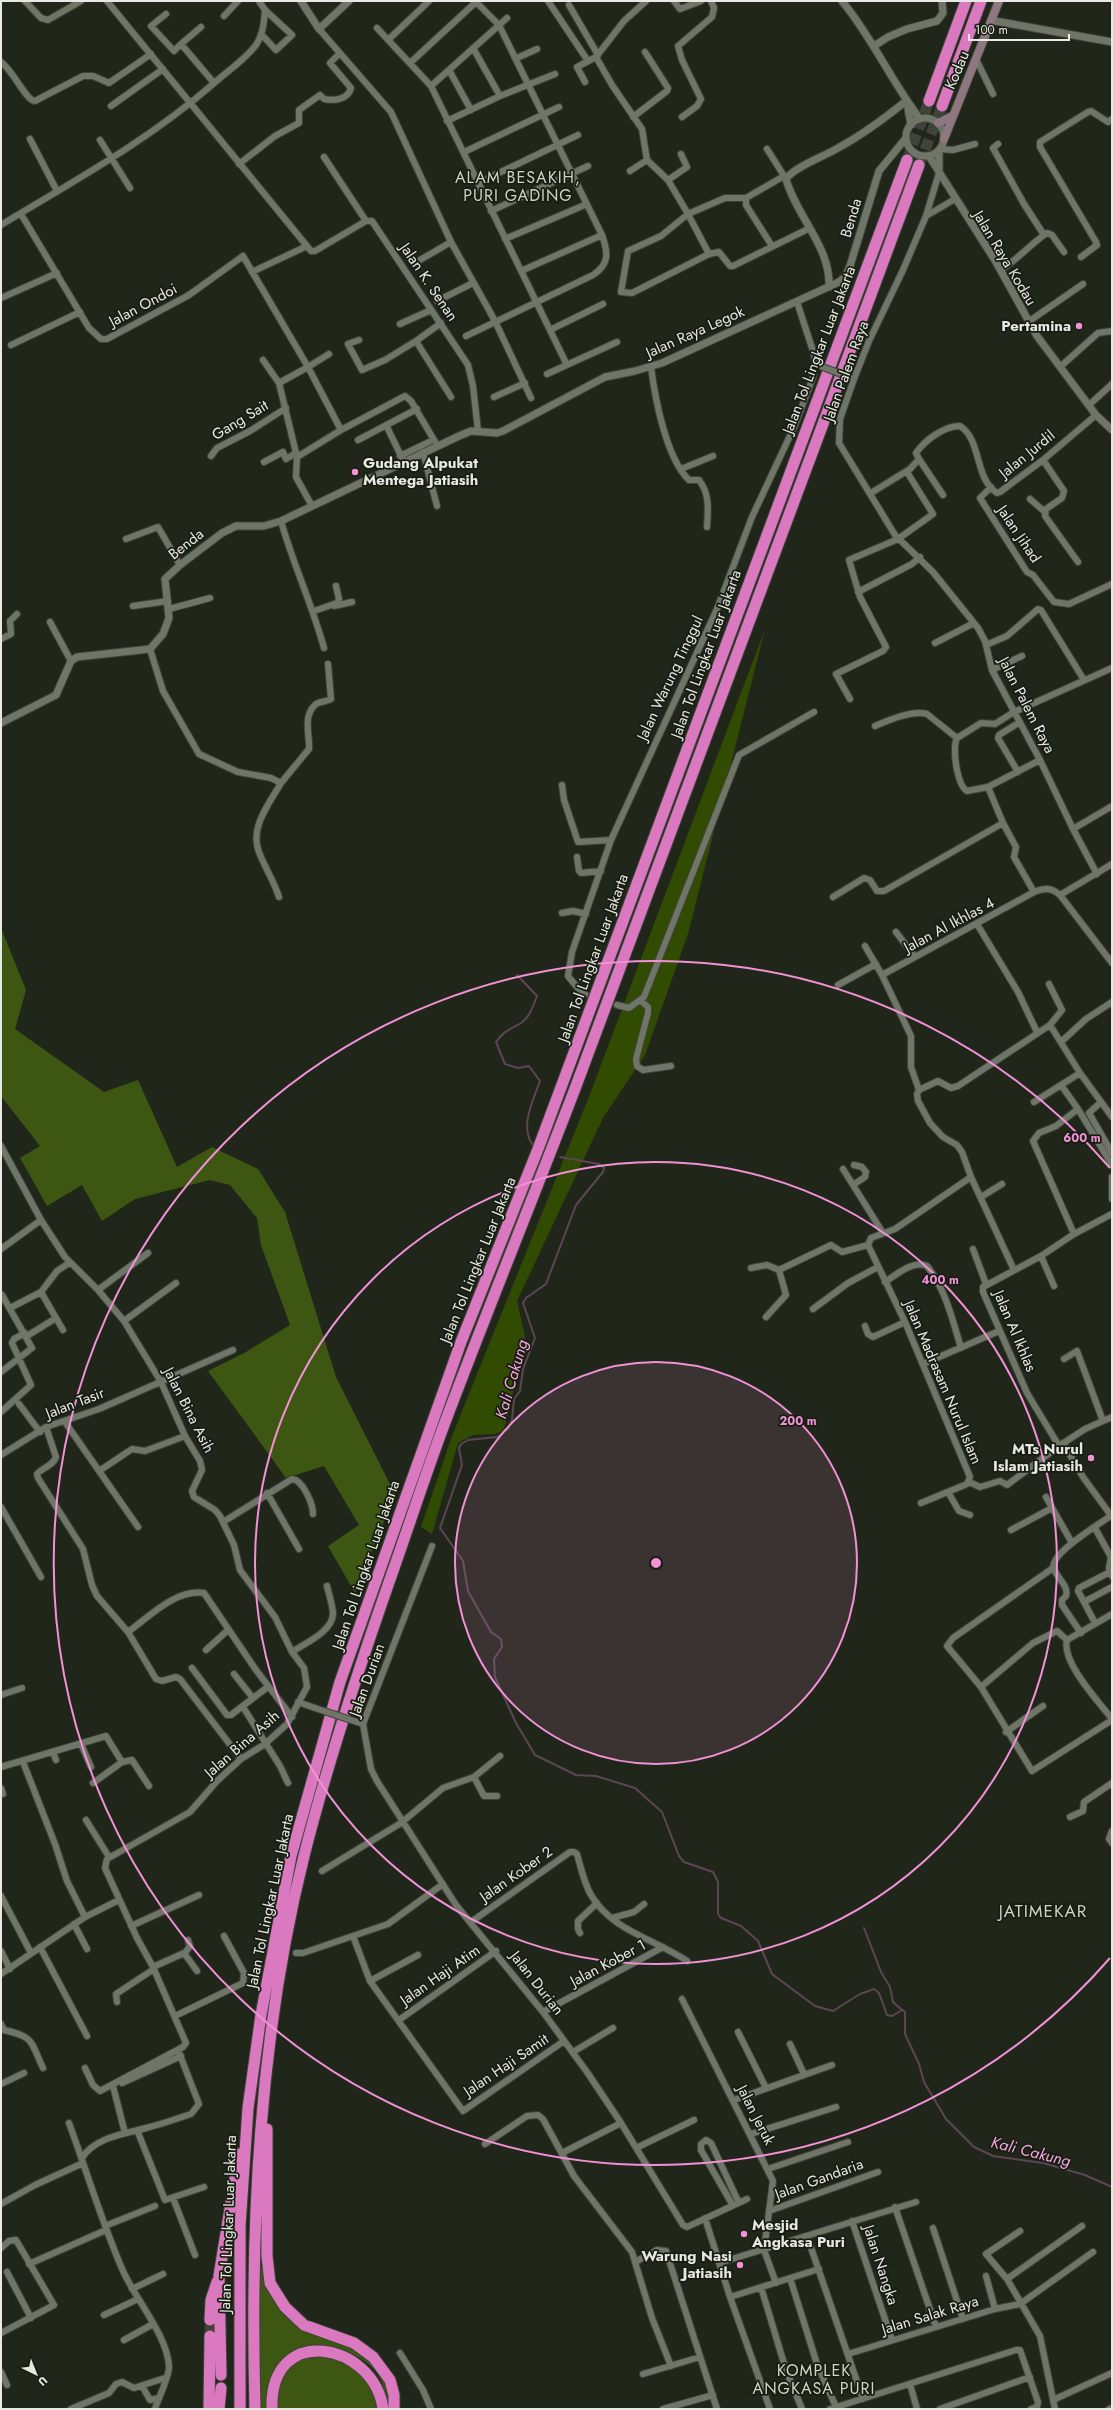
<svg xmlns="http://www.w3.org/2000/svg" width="1113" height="2410" font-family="Jost,sans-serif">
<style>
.green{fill:#314b01}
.forest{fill:#3d5712}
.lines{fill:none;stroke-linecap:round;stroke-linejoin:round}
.stream{stroke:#5c4655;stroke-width:2}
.minor-tunnel{stroke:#3f4339;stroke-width:6;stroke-dasharray:6 3;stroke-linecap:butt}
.motorway-tunnel{stroke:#3f4339;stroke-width:11;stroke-dasharray:11 5.5;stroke-linecap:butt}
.minor-casing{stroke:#3f443a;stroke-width:8}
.tertiary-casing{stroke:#3f443a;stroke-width:9}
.secondary-casing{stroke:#3f443a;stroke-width:10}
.motorway-casing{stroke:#3f443a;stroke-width:13}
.minor{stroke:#6f7668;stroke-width:6}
.tertiary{stroke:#6f7668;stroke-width:7}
.secondary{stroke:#8f7782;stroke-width:8}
.motorway{stroke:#db79c0;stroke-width:11}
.minor-bridge-casing{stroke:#3f443a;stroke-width:8;stroke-linecap:butt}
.minor-bridge{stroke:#6f7668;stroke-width:6}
.ring{fill:none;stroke:#f291d6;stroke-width:2}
.poi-dot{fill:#f291d6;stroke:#171d11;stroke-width:1.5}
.labels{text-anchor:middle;stroke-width:3.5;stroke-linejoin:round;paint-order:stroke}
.street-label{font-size:15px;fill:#e6eae2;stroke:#171d11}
.poi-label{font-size:15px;font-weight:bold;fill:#e6eae2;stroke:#171d11;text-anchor:end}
.neighbourhood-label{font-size:16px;letter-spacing:1px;fill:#cdd5c5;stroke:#171d11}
.water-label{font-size:16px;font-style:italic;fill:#f9a5e0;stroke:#171d11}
.quarter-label{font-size:17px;letter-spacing:1px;fill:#cdd5c5;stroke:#171d11}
.centre{fill:#f291d6;stroke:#171d11;stroke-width:2}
.ring-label{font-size:12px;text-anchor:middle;font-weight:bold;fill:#f291d6;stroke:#171d11;stroke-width:3.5;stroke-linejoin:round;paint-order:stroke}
</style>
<rect width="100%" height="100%" fill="#21261b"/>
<path class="green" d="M765,629L688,934L645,1055L603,1118L517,1301L525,1336L508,1416L503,1431L495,1434L473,1435L458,1443L432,1534L421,1527L452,1436L590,1094Z"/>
<path class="forest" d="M1,928L26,990L15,1029L104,1092L138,1080L177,1167L212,1147L258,1169L285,1212L336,1377L395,1494L355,1593L328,1546L359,1525L324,1466L286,1478L208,1371L246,1352L290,1325L261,1245L257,1218L230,1185L210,1180L135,1199L102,1221L82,1185L47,1206L20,1158L40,1146L1,1096Z
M260,2265C272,2284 276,2307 294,2323C311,2339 336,2339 356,2348C378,2358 389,2386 390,2409H388C386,2396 383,2379 374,2369C356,2351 313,2334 291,2356C285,2362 273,2399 269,2409H261L258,2268Z
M325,2353L362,2370L380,2409H278L276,2397L283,2373L305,2356Z"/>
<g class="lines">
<path class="stream" d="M517,975L537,996C533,1006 530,1017 521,1023C508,1031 506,1029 496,1042L505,1064L518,1068L529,1066L540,1081C533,1101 520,1125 532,1144
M560,1157L599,1164L604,1168L603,1172L576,1205L546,1284L526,1298L523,1303L535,1338L523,1369L520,1391L514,1399L512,1420L508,1429L497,1437L468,1440L461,1444L459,1448L462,1465L440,1528L463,1561L468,1591L491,1632L501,1639L502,1647L494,1659L495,1677L516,1723L535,1755L576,1775L596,1776L635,1788L662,1812L679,1856L684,1862L713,1872L718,1882V1914L721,1918L741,1926L758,1941L772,1974L815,2006L833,2011L860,1994L874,1989L879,1993L887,2015L892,2016L902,2010L905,2012V2034L919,2064L924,2082L946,2119L974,2147L993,2156L1043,2163L1085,2175L1112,2187
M864,1928L881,1972L890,1987L893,2002L902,2010"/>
<path class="minor-tunnel" d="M585,994L617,1005"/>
<path class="motorway-tunnel" d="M907,160L929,101
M919,165L942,106
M210,2336V2320"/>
<defs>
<path id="minor" d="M25,1L41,18L48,20L81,1
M107,1L311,251H315L366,221H372L468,365L473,386L478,431
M259,1L265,10L292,35L276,50L261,34
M548,1L588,61
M674,1L680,9L701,1
M569,5L598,55
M166,14L151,26L174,51L181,44L214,83
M224,16L238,1
M377,28L431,86L567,365
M319,29L391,112L451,242L495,321L531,398
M388,40L429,1
M181,44L201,27
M473,48L500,96
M596,57L612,85L642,129L647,160L668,180L688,214L709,254L719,252L730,266H733L810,228
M517,58L537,49
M976,59L993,94
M1,62C13,70 26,101 35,101L83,76H93L109,83L151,54
M410,63L477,1
M449,70L471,110
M585,82L577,67L596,57L624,21L646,1
M431,86L507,18
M111,106L163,69
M633,117L667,91L668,88L645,52
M682,117L697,106L701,99L682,60L678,46L712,17L714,8L711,1
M447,121L500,96L555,74
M30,139L57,191
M100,140L130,188
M998,144L993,148L1024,204L1044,235
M767,149L786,179
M940,149L953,150L975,144
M464,152L559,107
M324,157L366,221
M239,164L275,136L299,123V110L320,95L324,99C333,101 348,100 351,88L330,63L339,54
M630,171L647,160
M939,173L926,216L903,270L869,341L854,379L840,419L839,443L895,535L933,572L978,628L985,641L992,670L1040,760L1073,829L1097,874
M668,180L687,167L681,154
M478,183L578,135
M746,198V205L772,246
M746,198L784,176
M491,211L588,166
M21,214L89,328L101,339H107L189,295L243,256L308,367L279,383L297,457L296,477L312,506
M926,216L955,199
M1,225C74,181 149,140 213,84C227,71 244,61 256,45C263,35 264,22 265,10
M505,239L587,204
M709,254L632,293L621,292L628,251L661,236L688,214L725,198H746
M1081,257L1097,245L1096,242L1040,147V142L1088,112L1091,111L1108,122L1112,119
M416,265L420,260L451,242
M1000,270C1018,260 1030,244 1047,233L1052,235L1064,252
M521,271L602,235
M252,272L307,246
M1,298L57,273
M437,301L473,283
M1028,322L1083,284
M400,324L431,310
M550,330L603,304
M466,336L593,275C610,264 608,252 602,235L499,25L475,1
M359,340L348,344L362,370L385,360L416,341L451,397
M416,341L441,323
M11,345L80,312
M329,354L308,367L341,430
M263,360L279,383
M651,367C655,398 666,458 689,480H699C710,494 708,510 707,527
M1060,367L1098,333L1112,331
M547,374L617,342
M494,397L525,383
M1089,405L1112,384
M386,425L404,462
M358,440L417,409
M423,452L437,506
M211,456L217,448L250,431L286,408
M400,456L429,442
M297,457L341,430L405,396L411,401L437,445
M919,459L943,495
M1043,460L1064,491L1062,498L1046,509L1045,516L1078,562
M264,462L283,452L286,459L296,453
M681,469L713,456
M991,487L980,498L1027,572L1033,575L1054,602L1069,604L1112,584
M871,493L910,469L919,459L916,453C925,440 944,426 960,426C982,440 974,478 997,493L1000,492L1043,460L1096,415
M1030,499L1045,512
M281,521C293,564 312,604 324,648
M126,539L158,527L180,565
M858,592L912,564L920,557
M133,606L168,601
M334,606L352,602
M169,609L210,598
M314,611L337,603L339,599L336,586
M50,622L71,661
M1,639L11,634L10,621L17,614
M935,643L974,623
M986,645L1007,636L1038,609L1041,610L1084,680
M150,649L163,691L199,754L238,772L271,778L281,783L309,749C310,735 302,716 316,704C321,701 326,702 331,699L328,664
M992,670L1022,656
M850,699L836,674L883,651L886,647L860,597L849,560L898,539L933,514L907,472
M875,726C889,720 912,710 927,714L957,738
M957,738L981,723L995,724L1014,712L1112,668
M957,738C952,749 957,785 967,791L988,787L1040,760
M1018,772L998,738L999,735L1020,722
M562,785L564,800L578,842L611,840
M988,787L1003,823L1016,847L1014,857L1034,892
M1073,829L1112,806
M577,857L579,871L581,873L601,871
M1060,895L1112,864
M279,897C274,881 265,868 259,852C249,828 270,802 281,783
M833,897L864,878L870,880L877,891H884L1003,823
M562,913L573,911L586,914
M977,924L1018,992L1037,1032
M896,932L915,957
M865,946L882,975
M1049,984L1062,1010L1050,1025
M838,985L876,964
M585,994L577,987L568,976L572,952L611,840L717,609L752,517L795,425L813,377L815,362L814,354L797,302
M641,1001L648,1007V1013L636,1059L637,1066L643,1070L671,1066
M617,1005L629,1008L644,997L739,755L814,712
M1061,1042L1086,1019L1112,1002
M1061,1085L1078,1109L1056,1126L1039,1133L1033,1141L1074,1234
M919,1090L911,1067V1036L882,975L1034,892C1044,888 1051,887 1060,895L1112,963
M1034,1102L1080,1073
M1101,1102L1089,1113L1112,1153
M1078,1109L1112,1165
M1,1146L41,1220L65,1257L98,1290L124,1321L161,1382L185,1436L200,1461L202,1470L192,1491L194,1497L215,1510L220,1516L234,1545L240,1570L275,1617L292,1652L304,1668L307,1687L287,1724L265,1744L241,1759L217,1781L190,1812L107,1859L105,1868L137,1938L153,1967L186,2043L183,2047L100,2091L93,2085L85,2068
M843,1169L883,1233
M1112,1177V1199
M853,1185L865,1177L866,1172L862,1167L854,1165
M981,1197L1002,1184
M1112,1214L1074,1234L1041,1256L983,1287V1292L1027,1393L1059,1446L1085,1429L1112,1417
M868,1245L905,1322L970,1477L967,1484L921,1503
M868,1245L871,1238L895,1229L971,1177
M1,1249L41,1220
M973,1249L986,1284
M1041,1256L1054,1286
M751,1268L767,1265L779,1270L831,1245L842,1252L868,1245
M1014,1270L971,1177L962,1152L957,1145L943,1137L930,1123L918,1101L917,1094L919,1090L938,1081L951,1088L958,1086L1050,1025L1080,1073L1112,1117
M885,1282C897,1274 913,1260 927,1266C945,1288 953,1321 961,1348
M98,1290L148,1253
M10,1308L41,1292
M813,1309L848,1283L878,1267
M766,1317L786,1295L779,1270
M56,1318L63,1330
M124,1321L176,1283
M865,1326L868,1334L873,1337L905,1322
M27,1336L56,1318L41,1292L57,1271L69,1263
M1064,1359L1077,1351L1103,1421
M923,1364L999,1331
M1,1372L32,1348L2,1295
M19,1404L40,1432
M1,1412L31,1385L12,1343L14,1339L25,1333
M65,1422L138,1527
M46,1427L56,1457C53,1466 43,1467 37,1474L38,1478L83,1549L92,1585L97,1596L128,1632L156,1679L162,1681L176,1677L180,1679L241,1759
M1063,1443L1083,1477L1112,1517
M1,1455L46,1427L99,1409L233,1350
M99,1471L132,1449L145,1451L185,1436
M969,1482L980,1487L1000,1481L1007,1485L1059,1446
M948,1492L959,1511L970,1515
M267,1493L299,1549
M1046,1497L1072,1543
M1,1507L41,1577
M223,1522L292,1479C303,1480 313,1504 313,1514
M1095,1528L1111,1557L1109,1568L1112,1576
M1011,1530L1052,1508
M432,1546L363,1724L371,1769L377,1781L456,1905L543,2012L587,2072L621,2123L683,2225L687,2227L747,2199
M1053,1568L953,1638L947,1646L981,1687L1032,1771L1112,1720
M1110,1572L1079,1588L1078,1591L1084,1602L1112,1587
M1084,1602L1095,1623
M128,1632C149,1617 175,1589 204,1593L256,1670L292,1717
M1081,1633L1062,1605V1600L1066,1596C1069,1586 1057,1578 1054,1569C1047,1555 1101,1523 1112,1515
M1067,1640C1061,1662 1099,1702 1112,1719
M1067,1640L1112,1614
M206,1650L228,1630
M292,1652C305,1643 332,1632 333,1614C333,1606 329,1595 327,1586
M192,1668L227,1715H231L265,1689
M234,1674L253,1698
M981,1687L1033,1643L1057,1631L1067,1640
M1,1695L22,1688
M298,1702L315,1708
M243,1707L280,1766L288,1783
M1006,1732L1043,1706
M81,1744L91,1767
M53,1752L56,1760
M23,1762L55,1844L67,1881L85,1917
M1,1767L106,1736L122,1762L132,1760L149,1786
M474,1777L484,1796H497
M93,1783L122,1762
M1,1788L3,1794
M1070,1817L1083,1811L1084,1802L1112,1783
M86,1820L109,1857
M1112,1831L1109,1839L1112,1843
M322,1871L401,1823L443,1788L474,1777L500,1756
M1,1896L31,1953
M612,1918L634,1912L644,1904
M471,1922L570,1852H574L577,1854C581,1868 584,1883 591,1895C612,1931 655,1939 687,1961
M74,1924L87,1949
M131,1926L199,1895
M580,1933L578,1929V1921L597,1903
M353,1936L370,1981L463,2111L564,2041
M40,1947L87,2036
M1,1951L10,1969
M185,1953L190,1946L188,1940
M296,1953H303L388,1924L443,1884
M153,1967L184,1953L197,1971
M1,1974L85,1917L119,1900
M370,1981L418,1955
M682,1999L773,2181L764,2250L776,2283
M117,2002L116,1994L154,1969
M543,2012L663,1947
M175,2016L243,1983L244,1973L224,1936
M399,2020L496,1951
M1,2024L4,2030C35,2037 30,2041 43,2068
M738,2032L766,2088
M790,2044L804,2074
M573,2052L613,2028
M122,2083L181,2056
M1,2084L24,2073
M113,2086L125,2133
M734,2100L832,2065
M69,2123C87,2172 102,2223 123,2271C136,2300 167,2335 169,2366C170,2375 158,2399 155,2409
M137,2130L165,2200L204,2187
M751,2134L836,2107
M485,2144L527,2116L538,2115L543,2119L574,2176L632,2252L652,2318L671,2366
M636,2148L694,2120
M562,2153L621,2123
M82,2158C95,2137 125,2134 146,2128C162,2124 176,2119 191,2114L199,2104L178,2050
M768,2169L848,2142
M173,2198L195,2255
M1,2204L35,2185L83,2163
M732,2204L701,2150V2144L706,2140L711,2143L738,2201
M895,2207L936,2327
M769,2211L878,2172
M705,2218L730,2297L770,2409
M852,2221L892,2340
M105,2226L155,2206
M933,2228L963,2319
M1020,2231L986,2254L1007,2279L1040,2336L1055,2409
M807,2236L863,2399
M1,2248L9,2241L16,2240L54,2305L1,2333
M637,2261L657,2250L666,2251L717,2409
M719,2263L916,2202
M29,2264L106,2230
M7,2272L31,2318
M986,2276L995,2309
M790,2278L817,2364L836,2407
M1007,2279L1082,2226
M761,2287L786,2370L802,2409
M132,2289L163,2274
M730,2297L819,2269
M104,2315L138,2299
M124,2340L153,2324
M400,2353L423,2390L431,2409
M848,2354L995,2309L1020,2304L1093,2252
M1,2372L7,2385
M643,2374L700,2357
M910,2384L917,2409
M142,2386L150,2400L159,2398
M1053,2400L1112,2373
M71,2409L109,2393L116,2384L122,2382L134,2388L165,2378
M663,2409L713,2395
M830,2409L1016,2350H1020L1038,2402L1037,2407L1031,2409
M940,2409L1030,2377
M1109,2409L1112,2408"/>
<path id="tertiary" d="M301,1L319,29L349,1
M842,1C872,37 891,81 920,119
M995,21L1112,42
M874,46L888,37L907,29L937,21L943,13L942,1
M907,103L911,125
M906 137a19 19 0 1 1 38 0a19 19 0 1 1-38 0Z
M929,156L996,262L1037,336L1096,415L1112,430
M939,171V150
M829,287C831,247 796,216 786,179C794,167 825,156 838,148C862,135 885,118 906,101
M1,723L56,695L71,661L77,657L150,649L163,634L169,618L165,579L180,565L222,533L236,526H264L281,521L459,436L471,431L497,433L503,431L605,377L635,371L662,363L839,282L845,277L850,266L879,171L906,138"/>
<path id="secondary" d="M938,123L952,116
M944,139L999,1"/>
<path id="motorway" d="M929,101L966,1
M942,106L981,1
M267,2129V2256L270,2283L285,2307L304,2325L354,2343L373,2357L390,2380L394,2395V2409
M210,2320L211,2300L217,2282
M221,2375L219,2276L239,2154
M209,2409L210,2336
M219,2409L221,2388
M240,2409V2226L248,2108L261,2015L291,1856L340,1682L461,1342L538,1149L907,160
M255,2409C250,2224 259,2036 304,1856C327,1764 357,1674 388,1585C408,1529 426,1472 447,1417C489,1306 534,1196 576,1086C692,779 805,472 919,165
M272,2409C269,2322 374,2342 383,2409"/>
</defs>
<use href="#minor" class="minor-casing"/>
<use href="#tertiary" class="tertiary-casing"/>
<use href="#secondary" class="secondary-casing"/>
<use href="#motorway" class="motorway-casing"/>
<use href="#minor" class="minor"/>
<use href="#tertiary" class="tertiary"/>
<use href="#secondary" class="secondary"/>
<use href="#motorway" class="motorway"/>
<defs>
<path id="minor-bridge" d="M820,366L852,378
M315,1708L360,1723"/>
</defs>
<use href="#minor-bridge" class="minor-bridge-casing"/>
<use href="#minor-bridge" class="minor-bridge"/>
</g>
<circle cx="656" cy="1563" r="201" fill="#f291d6" fill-opacity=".12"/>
<g class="ring">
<circle cx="656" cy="1563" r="201"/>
<circle cx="656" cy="1563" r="401"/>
<path d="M1110 1958A602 602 0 1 1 1110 1168"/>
</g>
<g class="poi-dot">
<circle cx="1079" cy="326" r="4"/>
<circle cx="355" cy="472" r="4"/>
<circle cx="1091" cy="1458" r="4"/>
<circle cx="744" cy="2234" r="4"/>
<circle cx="740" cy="2265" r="4"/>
</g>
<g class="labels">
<g class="street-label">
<text transform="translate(957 70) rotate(-67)" y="5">Kodau</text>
<text transform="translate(851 218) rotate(-73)" y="5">Benda</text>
<text transform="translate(1005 258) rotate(59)" y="5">Jalan Raya Kodau</text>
<text transform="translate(429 282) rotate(56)" y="5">Jalan K. Senan</text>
<text transform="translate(143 305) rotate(-28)" y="5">Jalan Ondoi</text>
<text transform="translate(695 332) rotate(-24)" y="5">Jalan Raya Legok</text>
<text transform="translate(819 350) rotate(-69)" y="5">Jalan Tol Lingkar Luar Jakarta</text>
<text transform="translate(846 371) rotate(-70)" y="5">Jalan Palem Raya</text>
<text transform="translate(240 420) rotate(-31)" y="5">Gang Sait</text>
<text transform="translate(1027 454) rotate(-39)" y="5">Jalan Jurdil</text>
<text transform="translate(1019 534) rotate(56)" y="5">Jalan Jihad</text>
<text transform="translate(186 544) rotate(-38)" y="5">Benda</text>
<text transform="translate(706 654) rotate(-70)" y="5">Jalan Tol Lingkar Luar Jakarta</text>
<text transform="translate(670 678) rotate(-65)" y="5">Jalan Warung Tinggul</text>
<text transform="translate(1027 705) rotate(63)" y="5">Jalan Palem Raya</text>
<text transform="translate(949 925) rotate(-28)" y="5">Jalan Al Ikhlas 4</text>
<text transform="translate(593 958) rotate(-70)" y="5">Jalan Tol Lingkar Luar Jakarta</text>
<text transform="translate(478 1260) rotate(-68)" y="5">Jalan Tol Lingkar Luar Jakarta</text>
<text transform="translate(1015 1331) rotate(67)" y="5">Jalan Al Ikhlas</text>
<text transform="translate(943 1382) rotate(67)" y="5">Jalan Madrasam Nurul Islam</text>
<text transform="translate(75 1403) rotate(-21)" y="5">Jalan Tasir</text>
<text transform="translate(189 1410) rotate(63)" y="5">Jalan Bina Asih</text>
<text transform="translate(366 1565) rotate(-71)" y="5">Jalan Tol Lingkar Luar Jakarta</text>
<text transform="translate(367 1680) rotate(-70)" y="5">Jalan Durian</text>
<text transform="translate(242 1744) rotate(-41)" y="5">Jalan Bina Asih</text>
<text transform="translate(516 1874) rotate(-35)" y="5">Jalan Kober 2</text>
<text transform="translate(270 1901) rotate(-78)" y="5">Jalan Tol Lingkar Luar Jakarta</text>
<text transform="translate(608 1963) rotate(-28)" y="5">Jalan Kober 1</text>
<text transform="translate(440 1975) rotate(-35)" y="5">Jalan Haji Atim</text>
<text transform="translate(537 1983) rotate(52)" y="5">Jalan Durian</text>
<text transform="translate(506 2065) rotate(-34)" y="5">Jalan Haji Samit</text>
<text transform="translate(756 2115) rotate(63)" y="5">Jalan Jeruk</text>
<text transform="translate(819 2179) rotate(-20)" y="5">Jalan Gandaria</text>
<text transform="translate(228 2224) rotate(-88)" y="5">Jalan Tol Lingkar Luar Jakarta</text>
<text transform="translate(881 2265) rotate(72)" y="5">Jalan Nangka</text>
<text transform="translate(930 2315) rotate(-17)" y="5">Jalan Salak Raya</text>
</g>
<g class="poi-label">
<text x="1071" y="331">Pertamina</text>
<text x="363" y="468" text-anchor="start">Gudang Alpukat<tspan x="363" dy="17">Mentega Jatiasih</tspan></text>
<text x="1083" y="1454">MTs Nurul<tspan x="1083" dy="17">Islam Jatiasih</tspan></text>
<text x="752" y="2230" text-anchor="start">Mesjid<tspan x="752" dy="17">Angkasa Puri</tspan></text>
<text x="732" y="2261">Warung Nasi<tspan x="732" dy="17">Jatiasih</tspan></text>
</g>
<g class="neighbourhood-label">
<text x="518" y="183">ALAM BESAKIH,<tspan x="518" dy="18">PURI GADING</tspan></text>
<text x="814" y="2376">KOMPLEK<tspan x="814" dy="18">ANGKASA PURI</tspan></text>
</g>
<g class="water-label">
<text transform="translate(511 1379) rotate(-74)" y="6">Kali Cakung</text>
<text transform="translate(1031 2151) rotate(14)" y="6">Kali Cakung</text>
</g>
<g class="quarter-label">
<text x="1043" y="1917">JATIMEKAR</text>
</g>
</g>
<circle cx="656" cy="1563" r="6" class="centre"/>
<g class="ring-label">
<text x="1082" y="1142">600 m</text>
<text x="940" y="1284">400 m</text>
<text x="798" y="1425">200 m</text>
</g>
<rect width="1113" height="2410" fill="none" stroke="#e6eae2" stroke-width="4"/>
<g transform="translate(36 2374) rotate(137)" stroke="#171d11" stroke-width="3" paint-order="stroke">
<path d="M0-3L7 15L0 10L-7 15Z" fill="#e6eae2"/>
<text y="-6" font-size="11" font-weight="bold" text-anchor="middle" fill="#e6eae2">U</text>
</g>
<path d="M969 34v6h100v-6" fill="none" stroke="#e6eae2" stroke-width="2"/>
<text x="975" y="34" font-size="12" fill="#e6eae2" stroke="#171d11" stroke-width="3" paint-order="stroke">100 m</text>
</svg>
